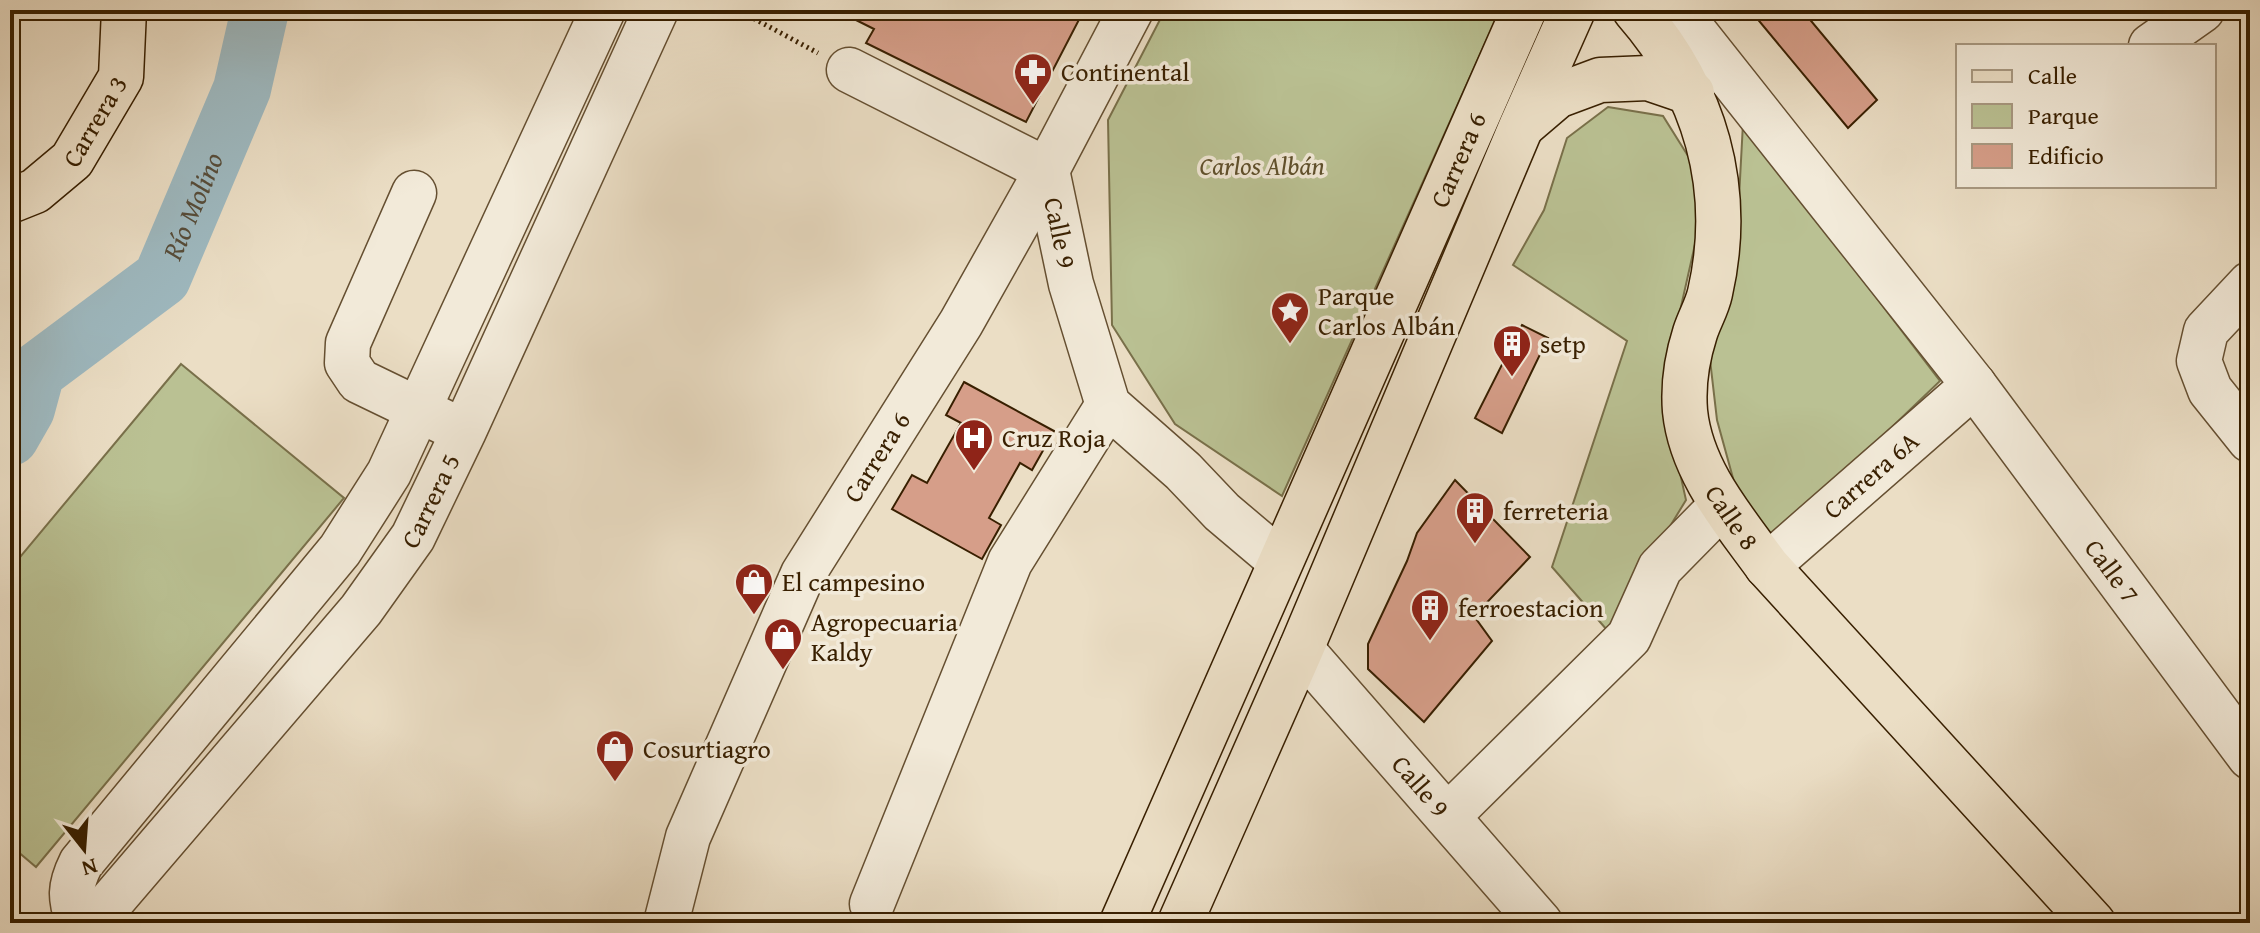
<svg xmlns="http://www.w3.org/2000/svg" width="2260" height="933" font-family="'Gentium Book Plus',serif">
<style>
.green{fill:#bac193;stroke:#79704a;stroke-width:2}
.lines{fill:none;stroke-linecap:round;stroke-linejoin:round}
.river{stroke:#9eb9c0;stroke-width:58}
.building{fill:#d69e89;stroke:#381f00;stroke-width:2}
.minor-casing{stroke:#654f31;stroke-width:47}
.major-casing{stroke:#381f00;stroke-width:47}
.path{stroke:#381f00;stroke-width:5;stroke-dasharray:2 4;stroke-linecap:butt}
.minor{stroke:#f2ead9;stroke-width:44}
.major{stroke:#ebdec5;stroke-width:44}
.labels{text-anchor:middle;stroke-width:7;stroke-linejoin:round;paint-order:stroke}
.poi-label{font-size:26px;fill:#381f00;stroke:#f2ead9;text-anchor:start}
.street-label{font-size:26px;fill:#381f00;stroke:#f2ead9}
.park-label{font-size:26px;font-style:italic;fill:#5f502c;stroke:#f2ead9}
.water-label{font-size:28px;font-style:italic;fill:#574d3a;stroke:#f2ead9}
</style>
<rect width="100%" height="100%" fill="#ebdec5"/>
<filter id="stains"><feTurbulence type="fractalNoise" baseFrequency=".0025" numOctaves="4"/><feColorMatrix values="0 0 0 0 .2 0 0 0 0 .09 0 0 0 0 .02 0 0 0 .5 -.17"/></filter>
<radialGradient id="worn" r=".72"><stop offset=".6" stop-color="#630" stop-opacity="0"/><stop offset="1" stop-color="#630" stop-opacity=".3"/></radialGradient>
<path class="green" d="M1165,10H1500L1282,496L1175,424L1112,325L1108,120Z
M1608,107L1663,116L1695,167L1700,222L1676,329L1666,410L1686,500L1607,630L1552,567L1627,341L1513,265L1544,210L1567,138Z
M1743,123L1940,381L1770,544L1736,489L1717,420L1709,351L1731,278L1739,198Z
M181,364L344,498L36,867L10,845V569Z"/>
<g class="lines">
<path class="river" id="s1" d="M10,437L26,409L36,372L162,278L242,89L260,10"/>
</g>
<path class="building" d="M836,10H1084L1026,122L866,43L874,29Z
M1750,10H1802L1877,100L1848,128Z
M1522,325L1548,338L1502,433L1475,418Z
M964,382L1054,431L1032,470L1020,463L989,518L1001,525L982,559L892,509L912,475L927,483L961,423L946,415Z
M1455,480L1530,557L1474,616L1492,641L1424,722L1368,669V644L1407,561L1417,533Z"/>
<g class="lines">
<defs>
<g id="minor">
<path id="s2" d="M1677,10L1974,385L2250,757"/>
<path d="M2151,46L2202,10"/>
<path id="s3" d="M849,70L1047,170L1071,284L1108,405L1183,471L1222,512L1280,561"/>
<path d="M414,193L348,343L347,363L359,381L446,423"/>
<path d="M2250,284L2206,331L2199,361L2210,390L2250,440"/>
<path id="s4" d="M1767,566L1974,385"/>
<path id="s5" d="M1301,649L1540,923"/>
<path d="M1448,816L1629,637L1660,568L1722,505"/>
<path d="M872,904L1010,562L1108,405"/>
<path d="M78,923C70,898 69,887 81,863L340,550L389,473L603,10"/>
<path id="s6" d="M93,923L361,610L413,537L464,431L656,10"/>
<path id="s7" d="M666,923L688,837L803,574L961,323L1047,170L1131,10"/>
</g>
<g id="major">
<path id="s8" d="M1635,10C1705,90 1734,188 1710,293C1707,307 1699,320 1695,333C1687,358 1683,386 1685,411C1691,471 1733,519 1767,566L2093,923"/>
<path d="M1523,125L1557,96L1600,80L1648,78L1692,93"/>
<path id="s9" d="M10,201L35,191L72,160L121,77L124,10"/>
<path id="s10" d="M1122,923L1524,10"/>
<path d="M1180,923L1301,649L1521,127L1573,10"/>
</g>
</defs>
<use href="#minor" class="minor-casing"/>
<use href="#major" class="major-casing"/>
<path class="path" d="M738,10L818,53"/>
<use href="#minor" class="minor"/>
<use href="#major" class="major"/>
</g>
<defs>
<symbol id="pharmacy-pin" viewBox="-11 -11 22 30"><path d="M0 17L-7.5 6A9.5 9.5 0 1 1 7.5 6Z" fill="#8f2418" stroke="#f2ead9"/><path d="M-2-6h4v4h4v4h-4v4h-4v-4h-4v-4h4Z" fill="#fff"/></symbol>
<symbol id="sight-pin" viewBox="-11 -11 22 30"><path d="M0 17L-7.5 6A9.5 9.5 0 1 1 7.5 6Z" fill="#8f2418" stroke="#f2ead9"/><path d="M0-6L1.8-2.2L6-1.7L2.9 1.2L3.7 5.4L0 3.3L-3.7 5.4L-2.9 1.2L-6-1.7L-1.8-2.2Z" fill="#fff"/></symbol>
<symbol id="building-pin" viewBox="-11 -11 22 30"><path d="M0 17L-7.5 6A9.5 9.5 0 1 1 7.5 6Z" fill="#8f2418" stroke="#f2ead9"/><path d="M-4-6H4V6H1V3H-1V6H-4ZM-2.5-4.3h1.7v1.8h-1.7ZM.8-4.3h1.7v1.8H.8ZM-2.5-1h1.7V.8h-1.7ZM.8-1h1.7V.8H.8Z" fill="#fff"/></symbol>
<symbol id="hospital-pin" viewBox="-11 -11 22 30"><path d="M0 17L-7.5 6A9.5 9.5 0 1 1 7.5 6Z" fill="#8f2418" stroke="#f2ead9"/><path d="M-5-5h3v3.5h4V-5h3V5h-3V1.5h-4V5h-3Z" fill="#fff"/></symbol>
<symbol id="shop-pin" viewBox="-11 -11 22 30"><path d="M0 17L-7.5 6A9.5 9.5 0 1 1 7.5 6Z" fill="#8f2418" stroke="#f2ead9"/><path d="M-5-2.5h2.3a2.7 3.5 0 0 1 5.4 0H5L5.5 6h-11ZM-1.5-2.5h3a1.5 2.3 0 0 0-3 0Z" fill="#fff"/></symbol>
</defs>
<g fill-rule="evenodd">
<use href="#pharmacy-pin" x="1011" y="50" width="44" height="60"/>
<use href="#sight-pin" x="1268" y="289" width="44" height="60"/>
<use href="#building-pin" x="1490" y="322" width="44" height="60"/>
<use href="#hospital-pin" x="952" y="416" width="44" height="60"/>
<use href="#building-pin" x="1453" y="489" width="44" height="60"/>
<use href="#shop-pin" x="732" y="560" width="44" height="60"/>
<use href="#building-pin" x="1408" y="586" width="44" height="60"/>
<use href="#shop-pin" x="761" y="615" width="44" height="60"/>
<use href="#shop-pin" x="593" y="727" width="44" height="60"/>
</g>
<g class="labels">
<g class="poi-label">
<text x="1061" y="81">Continental</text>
<text x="1318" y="305">Parque<tspan x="1318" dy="30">Carlos Albán</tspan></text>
<text x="1540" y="353">setp</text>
<text x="1002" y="447">Cruz Roja</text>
<text x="1503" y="520">ferreteria</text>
<text x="782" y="591">El campesino</text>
<text x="1458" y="617">ferroestacion</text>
<text x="811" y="631">Agropecuaria<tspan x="811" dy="30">Kaldy</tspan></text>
<text x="643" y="758">Cosurtiagro</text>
</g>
<g class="street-label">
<text dy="9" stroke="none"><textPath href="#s9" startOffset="120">Carrera 3</textPath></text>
<text dy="9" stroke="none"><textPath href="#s10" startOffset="834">Carrera 6</textPath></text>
<text dy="9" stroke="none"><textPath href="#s3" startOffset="286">Calle 9</textPath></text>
<text dy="9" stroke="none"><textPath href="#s7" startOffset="514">Carrera 6</textPath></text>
<text dy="9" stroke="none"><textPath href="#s4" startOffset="138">Carrera 6A</textPath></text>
<text dy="9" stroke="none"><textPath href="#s6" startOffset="542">Carrera 5</textPath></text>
<text dy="9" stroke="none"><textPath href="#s8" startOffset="544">Calle 8</textPath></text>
<text dy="9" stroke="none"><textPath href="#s2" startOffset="710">Calle 7</textPath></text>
<text dy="9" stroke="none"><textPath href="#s5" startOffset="182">Calle 9</textPath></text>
</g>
<g class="park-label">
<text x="1262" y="175">Carlos Albán</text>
</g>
<g class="water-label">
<text dy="10" stroke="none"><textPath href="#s1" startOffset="306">Río Molino</textPath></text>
</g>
</g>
<rect width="2260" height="933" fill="none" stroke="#ebdec5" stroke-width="40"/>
<rect x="12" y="12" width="2236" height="909" fill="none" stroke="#381f00" stroke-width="4"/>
<rect x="20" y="20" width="2220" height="893" fill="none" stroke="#381f00" stroke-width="2"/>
<rect x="1956" y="44" width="260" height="144" fill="#f2ead9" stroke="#a89982" stroke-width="2"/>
<rect x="1972" y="70" width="40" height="12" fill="#ebdec5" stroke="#a89982" stroke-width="2"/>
<text x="2028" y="84" font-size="24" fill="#381f00">Calle</text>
<rect x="1972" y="104" width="40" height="24" fill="#bac193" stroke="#a89982" stroke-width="2"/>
<text x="2028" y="124" font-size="24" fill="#381f00">Parque</text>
<rect x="1972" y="144" width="40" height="24" fill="#d69e89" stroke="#a89982" stroke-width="2"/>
<text x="2028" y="164" font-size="24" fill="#381f00">Edificio</text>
<g transform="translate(84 849) rotate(163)" stroke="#f2ead9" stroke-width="6" paint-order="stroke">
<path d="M0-6L14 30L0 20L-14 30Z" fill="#381f00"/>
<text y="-12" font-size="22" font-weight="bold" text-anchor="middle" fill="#381f00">N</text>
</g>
<rect width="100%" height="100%" filter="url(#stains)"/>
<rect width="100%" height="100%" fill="url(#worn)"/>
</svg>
